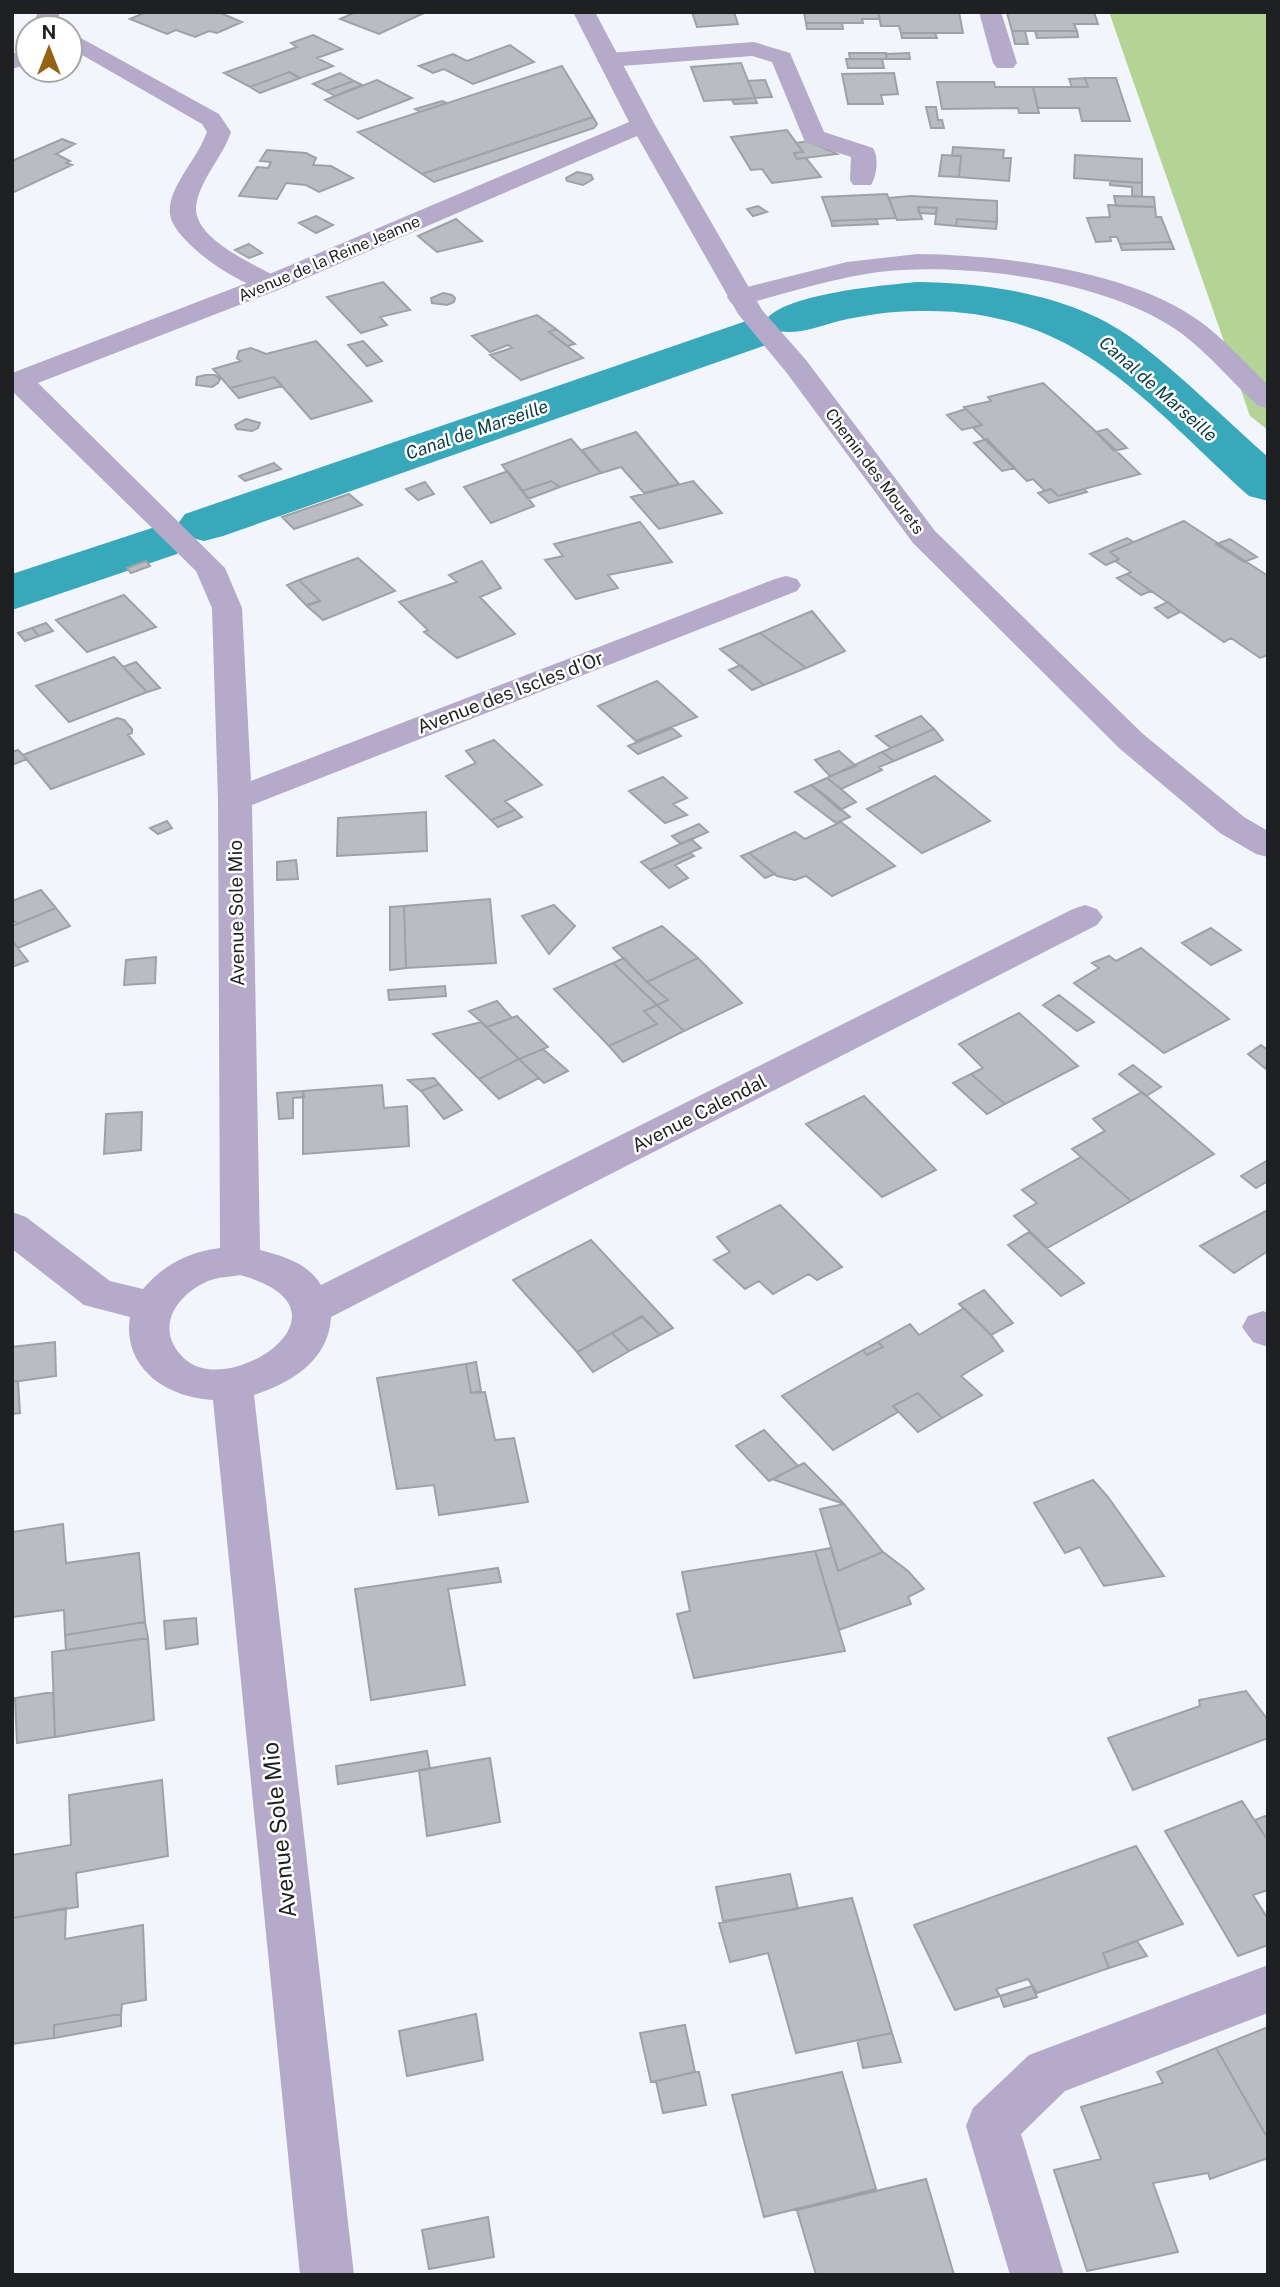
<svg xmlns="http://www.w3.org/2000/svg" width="1280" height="2287" font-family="'Public Sans',sans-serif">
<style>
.green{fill:#b3d495}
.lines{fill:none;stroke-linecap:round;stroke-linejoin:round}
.canal{fill:#39a8bb;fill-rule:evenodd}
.building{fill:#b9bdc2;stroke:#9ea2a7;stroke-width:2}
.service{fill:#b5aac9;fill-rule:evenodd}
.minor{fill:#b5aac9;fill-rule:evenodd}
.labels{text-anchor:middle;stroke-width:5;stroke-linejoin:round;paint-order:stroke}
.far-street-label{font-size:16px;fill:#1f2022;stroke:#fff}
.far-water-label{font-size:18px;font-style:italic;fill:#083c44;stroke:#fff}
.street-label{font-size:19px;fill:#1f2022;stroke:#fff}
.near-street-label{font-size:23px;fill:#1f2022;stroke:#fff}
</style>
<rect width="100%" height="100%" fill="#f2f6fc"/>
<path class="green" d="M1109,12H1268V430L1250,416Z"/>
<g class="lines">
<path class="canal" d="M917,282C993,283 1079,296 1140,344C1185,379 1225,419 1268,457V501L1249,496C1143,400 1075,307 918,311C892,311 865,315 839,321C816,327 797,336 773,330L766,320C784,294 884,285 917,282Z
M749,320L766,325L774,335L766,345L223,536L204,541L185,536L177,525L185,514Z
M158,526L177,530L185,542L177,554L12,610V574Z"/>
</g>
<path class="building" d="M146,12H218L242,22L217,33L209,31L195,37L176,30L167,34L130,19Z
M356,12H426L379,34L340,19Z
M692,12H734L738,24L697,27Z
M804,12H878L880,19H862L863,23H806Z
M878,12H959L963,33H901L899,26H881Z
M1094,12L1098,24H1074L1077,31H1012L1007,13Z
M806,23H842L843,29H807Z
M1012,31H1025L1028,44H1015Z
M1035,31H1077L1078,37L1037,38Z
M901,33H935L937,38H902Z
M313,35L342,49L317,58L333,66L300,78L289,72L250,87L224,73L297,47L291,43Z
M510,45L534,62L473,84L444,69L433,73L419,66L453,54L467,61Z
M849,53H886L887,59H850Z
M909,53L910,59H887L886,54Z
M846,59H882L884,68H848Z
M741,63L755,98L704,101L691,67Z
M562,66L593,117L422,174L358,132Z
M289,72L300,78L260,93L250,87Z
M340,73L354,81L326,91L313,84Z
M894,73L898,94L881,95L883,104H848L842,74Z
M1085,78L1088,87H1072L1069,79Z
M1085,78H1116L1130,121H1082L1079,108H1038L1033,87H1088Z
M377,80L412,98L358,119L325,100Z
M765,80L772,97L755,98L748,81Z
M354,81L362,85L335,96L326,91Z
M937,82H994L995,87H1033L1039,113H1019L1018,108L942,109Z
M755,98L757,103L734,104L732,100Z
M442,101L447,103L420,112L415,109Z
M926,107H936L938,120H942L944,128H931Z
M593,117L597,124L594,128L434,182L422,174Z
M787,130L803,152L794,153L797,159L806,158L821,177L772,183L762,169L751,170L731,137Z
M62,139L75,144L56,154L70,161L66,163L72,165L12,193V161Z
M809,141L837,154L797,159L794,153L803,152L796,143Z
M953,147L1004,150L1003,158H1011L1009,181L959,177L961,156H952Z
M267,150L306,153L316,158L313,165L331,166L353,178L319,192L306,185L286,183L277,199L239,196L257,167L268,168L271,162L260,161Z
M942,155L961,156L959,177L939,176Z
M1075,155L1142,159V183L1074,178Z
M577,172L591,175L593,179L583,185L567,181L566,178Z
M1110,181L1142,183V197L1132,196V187L1110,185Z
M887,194L896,218L831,221L822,197Z
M911,196L997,201V222L957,219L956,226L935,224L937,208L918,207L922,219L897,220L889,198Z
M1114,196L1154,197L1155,207L1116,206Z
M1108,205L1155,207L1156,217H1161L1171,242L1120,244L1117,237H1110L1111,241L1096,242L1087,218L1110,217Z
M758,206L767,212L753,216L747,209Z
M918,207L937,208L935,214L919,213Z
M316,216L333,225L316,233L299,223Z
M456,219L482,241L437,252L418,236Z
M876,219L878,224L832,226L831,221Z
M957,219L997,222L996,229L956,226Z
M1171,242L1174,249L1122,250L1120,244Z
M249,244L262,253L249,258L235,250Z
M383,282L410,310L380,317L387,325L361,333L327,297Z
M443,293L452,295L455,298L454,302L447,305L432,303L431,298Z
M537,315L556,329L549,332L583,358L521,380L490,355L512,348L508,345L490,352L472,336Z
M556,329L575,344L567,346L549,332Z
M316,341L372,401L311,419L274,377L230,388L213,369L241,361L237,358L239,351L251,348L266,354Z
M363,341L382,361L367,366L348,345Z
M205,375H215L220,379L218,383L212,387L196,385L197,377Z
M274,377L282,386L239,398L230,388Z
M1043,383L1105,440L1140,474L1058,496L1051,489L1045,491L1033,479L1027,481L973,428L982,425L964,407L991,401L988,397Z
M966,409L982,425L962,430L947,415Z
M246,419L260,423L258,428L252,431L237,429L235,425Z
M1107,429L1127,448L1114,451L1096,432Z
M636,432L679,484L644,493L621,467L601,473L582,450Z
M571,439L601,473L560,487L551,481L522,491L502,465Z
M987,439L1015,468L1002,471L974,443Z
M274,463L281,469L245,481L239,476Z
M508,471L534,506L491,523L464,487Z
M551,481L560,487L528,499L522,491Z
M693,481L722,513L659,529L631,497Z
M425,482L434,494L418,500L406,489Z
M1051,489L1058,496L1084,489L1087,492L1049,503L1038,493Z
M349,494L362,505L294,529L282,517Z
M1184,521L1268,576V655L1260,658L1231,638L1224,642L1127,574L1131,572L1115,561L1119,559L1110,552Z
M640,522L672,562L608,575L618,588L576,599L545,560L563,556L554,544Z
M1127,538L1134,542L1110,552L1119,559L1115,561L1106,565L1090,554Z
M1230,539L1257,557L1244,562L1216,544Z
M358,558L395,591L323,620L307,606L320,601L299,580Z
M146,561L150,566L131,573L127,568Z
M482,561L501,588L480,597L515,634L457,658L424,632L428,630L399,602L457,582L449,575Z
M1127,574L1151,591L1141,595L1117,578Z
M299,580L320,601L306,605L287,585Z
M124,595L156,627L87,652L56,620Z
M1168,602L1180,612L1168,618L1155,608Z
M812,611L845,651L806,668L760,633Z
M46,623L53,631L39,636L32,628Z
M32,628L39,636L25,641L18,633Z
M760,633L806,668L764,685L720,649Z
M114,657L147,692L69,722L36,686Z
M136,662L160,688L147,692L123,667Z
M741,665L764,685L752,690L729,670Z
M657,681L697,717L636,741L598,706Z
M921,716L934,729L891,748L876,736Z
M117,718L124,720L132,729V733L128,735L144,754L51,789L23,755Z
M672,728L681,736L638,754L628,746Z
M934,729L943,740L894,761L882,752Z
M494,740L542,785L505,801L515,810L491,820L446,776L476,763L466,751Z
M18,750L27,759L12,765V752Z
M839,751L856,766L830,776L815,760Z
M882,752L894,761L879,767L882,770L841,789L827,778Z
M935,776L990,821L922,853L867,809Z
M663,777L687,798L673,804L687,815L665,823L629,791Z
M827,778L841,789L856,802L840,810L811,785Z
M811,785L826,796L850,817L836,823L795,792Z
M515,810L522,817L498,827L491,820Z
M426,812L427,851L337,856L338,818Z
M167,821L172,828L158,834L150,828Z
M841,822L895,866L832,896L806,876L795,880L777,876L749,853L795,832L805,839Z
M699,824L708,832L681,844L672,836Z
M691,839L701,848L650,870L641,862Z
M690,853L694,856L675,865L688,878L669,888L650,870Z
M749,853L775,874L765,878L741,856Z
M296,860L298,879L277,880V862Z
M41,890L56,908L17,924L12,919V901Z
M490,899L496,963L406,968L404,906Z
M554,905L575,926L549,954L522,916Z
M404,906L406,968L390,970V907Z
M56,908L70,926L18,948L12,940V926Z
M662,926L698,958L647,982L613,948Z
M1211,928L1241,950L1211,965L1182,943Z
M12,941L28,961L12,967Z
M1141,948L1229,1019L1164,1053L1074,983L1099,968L1092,963L1109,956L1116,961Z
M156,957L155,983L124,985L126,960Z
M624,958L647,982L668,1000L657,1005L613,963Z
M698,958L742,1003L684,1031L657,1005L668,1000L647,982Z
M613,963L657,1005L644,1011L657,1024L609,1046L554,989Z
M445,986L446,996L389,1000L388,990Z
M1059,995L1094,1022L1077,1031L1043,1005Z
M497,1001L512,1018L487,1027L469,1011Z
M657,1005L684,1031L623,1062L609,1046L657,1024L644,1011Z
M1019,1013L1078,1066L1005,1104L971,1074L983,1068L959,1044Z
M517,1016L548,1047L519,1059L487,1027Z
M481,1022L519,1059L479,1079L433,1034Z
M1261,1045L1268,1050L1266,1069L1248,1054Z
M543,1049L568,1071L544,1083L519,1059Z
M519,1059L539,1078L499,1099L479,1079Z
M1133,1065L1161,1087L1146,1096L1119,1074Z
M971,1074L1005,1104L987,1114L953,1083Z
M434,1078L439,1084L421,1091L408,1080Z
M439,1084L462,1110L444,1119L421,1091Z
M382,1085L384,1108L407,1106L409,1146L303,1154V1091Z
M303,1091L304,1097L293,1098V1118L279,1119L277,1093Z
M1142,1092L1214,1154L1131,1201L1072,1149L1105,1131L1093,1119Z
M864,1096L936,1170L882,1197L806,1124Z
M142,1112L141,1150L104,1154L106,1114Z
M1081,1157L1131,1201L1047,1248L1014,1216L1037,1203L1022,1190Z
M1268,1160V1181L1256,1188L1241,1176Z
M780,1205L842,1267L817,1280L809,1274L773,1294L759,1281L745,1289L714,1260L730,1252L717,1237Z
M1268,1210V1251L1234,1273L1200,1246Z
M1029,1232L1069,1269L1084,1283L1061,1296L1008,1245Z
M591,1240L673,1328L660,1335L642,1316L577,1352L513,1280Z
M984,1290L1013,1323L991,1335L959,1304Z
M964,1308L991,1335L1003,1351L961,1376L982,1395L942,1418L918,1393L893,1406L898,1412L833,1450L782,1396L863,1350L867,1355L883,1347L878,1342L910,1324L919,1335Z
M642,1317L660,1335L629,1351L612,1333Z
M612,1333L629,1351L593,1372L577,1352Z
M55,1342L56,1376L12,1382V1347Z
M878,1342L883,1347L867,1355L863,1350Z
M476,1362L481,1391L471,1393L466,1364Z
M466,1364L471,1393L485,1392L495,1440L514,1438L528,1502L439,1515L434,1485L397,1489L377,1378Z
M18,1381L20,1413L12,1414V1382Z
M918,1393L942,1418L918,1432L893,1406Z
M764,1430L798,1466L769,1481L736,1446Z
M804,1463L828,1487L844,1504L772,1479Z
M1093,1480L1108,1497L1164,1576L1104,1586L1080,1547L1065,1553L1034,1503Z
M844,1504L883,1552L838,1571L820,1509Z
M63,1524L66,1563L139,1553L145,1622L65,1635L64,1610L12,1617V1532Z
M831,1548L838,1571L883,1552L908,1571L924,1589L908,1597L911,1604L839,1630L815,1551Z
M815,1551L845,1651L694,1678L677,1614L690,1611L682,1572Z
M498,1568L501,1582L448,1589L465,1685L371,1700L355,1589Z
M196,1618L198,1644L166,1649L164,1621Z
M145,1622L148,1638L66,1650L65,1635Z
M148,1638L154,1720L55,1737L52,1652Z
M1246,1691L1268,1720V1738L1133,1790L1108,1738L1200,1706L1199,1700Z
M53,1692L55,1737L17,1743L15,1698Z
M427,1751L430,1769L338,1784L336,1766Z
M490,1758L500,1822L427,1836L419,1770Z
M162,1780L168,1856L76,1873L78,1907L12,1918V1855L71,1845L69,1795Z
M1242,1801L1268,1841V1890L1253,1895L1268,1919V1945L1238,1956L1165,1831Z
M1268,1815V1841L1255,1820Z
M1136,1846L1183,1924L1103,1953L1109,1968L1037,1993L1028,1979L996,1989L1000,1996L955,2010L914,1925Z
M790,1874L798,1909L723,1921L716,1887Z
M852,1898L892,2033L796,2053L768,1953L730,1962L719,1923Z
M66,1908L65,1939L143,1925L146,2000L122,2004L121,2014L54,2025V2038L12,2044V1918Z
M1137,1941L1147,1956L1109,1968L1103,1953Z
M1032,1986L1037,1997L1004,2007L1000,1996Z
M121,2014V2026L54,2038V2025Z
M476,2014L483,2060L407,2076L399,2031Z
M685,2025L695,2072L651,2082L640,2033Z
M1268,2027V2139L1216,2048Z
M892,2033L901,2062L863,2068L857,2040Z
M1216,2048L1268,2139V2158L1210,2179L1208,2173L1153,2183L1178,2252L1087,2271L1054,2170L1101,2159L1081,2107L1163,2083L1157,2072Z
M695,2072H699L706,2105L663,2113L656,2081Z
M842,2072L876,2189L764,2217L732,2095Z
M926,2179L954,2275H816L797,2210Z
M488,2217L494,2257L429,2269L422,2230Z"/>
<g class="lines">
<path class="service" d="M38,12H60L58,18L67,28H42L35,20Z
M979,12H1001L1017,63L1013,68H997L993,63Z
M70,32L219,114L231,132C223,156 203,176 197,201C187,237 253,263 278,278L282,284L278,290C252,296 173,243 170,214C167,190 194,162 203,141L207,132L202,124L70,48Z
M754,42L790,53L824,132L873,148C879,157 877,176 871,185H853L850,180L851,157L805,142L772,62L752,56L609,67L601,65L597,60L601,55L609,53Z
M28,49V64L12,69V54Z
M917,254C1003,255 1130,270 1201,322C1225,340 1246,364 1268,385V408L1258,406C1232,382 1209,354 1181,333C1108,280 967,262 879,272C832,278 786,294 740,305L731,303L727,297L731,291L847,262Z
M1263,1311L1268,1313V1347L1253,1342L1242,1327L1248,1316Z
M1268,1965V2013L1065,2091L1021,2134L1064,2275H1010L966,2126L973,2108L1029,2055Z"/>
<path class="minor" d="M573,12H595L655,125L762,310L806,360L935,531L1143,734L1244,817L1268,831V857L1256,854L1220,833L1119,748L913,543L786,372L738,314L637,136L278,290L38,383L225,568L242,608L251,781L775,579L786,576L797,579L801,585L797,591L252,805L260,1250C283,1256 308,1263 321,1285L1073,909L1085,905L1097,909L1103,917L1097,925L331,1317C329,1360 291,1383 254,1395L354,2275H300L213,1400C167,1398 122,1368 130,1317L84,1305L12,1249V1212L26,1217L110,1281L143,1289C163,1265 189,1252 220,1248L218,799L212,608L196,571L12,391V373L260,278L629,122ZM240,1275C365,1309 231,1399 186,1360C153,1331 174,1296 208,1281C218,1277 230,1277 240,1275Z"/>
</g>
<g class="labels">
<g class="far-street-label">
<text transform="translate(329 258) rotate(-23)" y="6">Avenue de la Reine Jeanne</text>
<text transform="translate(875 471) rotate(53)" y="6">Chemin des Mourets</text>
</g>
<g class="far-water-label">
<text transform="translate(1158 389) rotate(41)" y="6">Canal de Marseille</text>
<text transform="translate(477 430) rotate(-19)" y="6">Canal de Marseille</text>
</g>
<g class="street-label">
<text transform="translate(510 692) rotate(-21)" y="7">Avenue des Iscles d'Or</text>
<text transform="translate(236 913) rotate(-91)" y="7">Avenue Sole Mio</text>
<text transform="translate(699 1113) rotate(-27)" y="7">Avenue Calendal</text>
</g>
<g class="near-street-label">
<text transform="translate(279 1830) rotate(-96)" y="8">Avenue Sole Mio</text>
</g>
</g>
<rect width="1280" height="2287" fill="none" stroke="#1f2022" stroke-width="28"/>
<g transform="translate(49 49)"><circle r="33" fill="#ffffff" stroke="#a5a6a7" stroke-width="2"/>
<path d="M0-5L12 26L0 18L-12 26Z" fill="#956215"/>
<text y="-10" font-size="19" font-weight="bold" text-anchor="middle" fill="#1f2022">N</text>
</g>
</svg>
